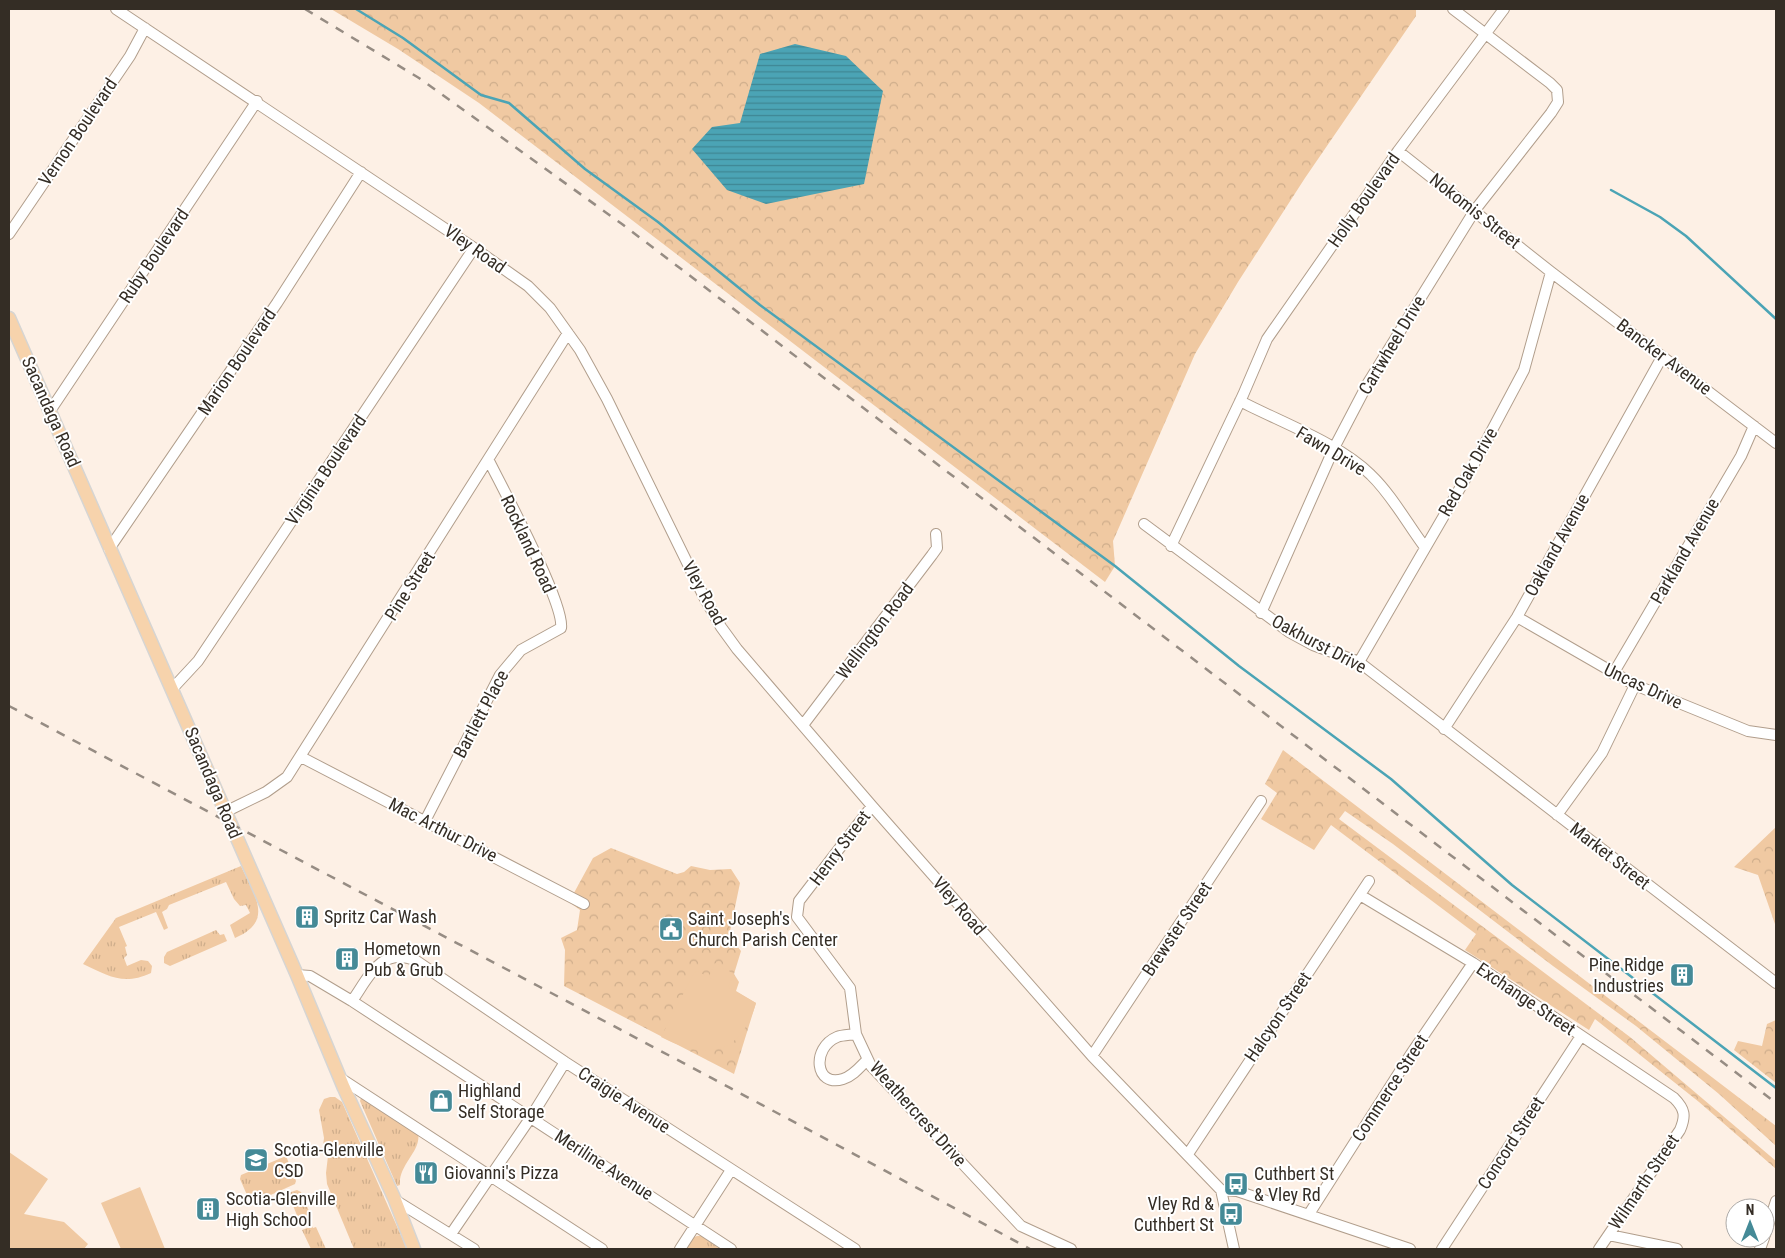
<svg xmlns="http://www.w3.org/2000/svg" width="1785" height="1258" font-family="'Roboto Condensed',sans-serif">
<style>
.grass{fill:url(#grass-tufts)}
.forest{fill:url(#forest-crowns)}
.pitch{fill:#f0c9a2}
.water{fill:url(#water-rules)}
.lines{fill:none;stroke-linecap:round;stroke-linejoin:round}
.stream{stroke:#4ba4b5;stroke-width:2.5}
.minor-casing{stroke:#b19e8c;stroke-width:12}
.major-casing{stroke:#d6d5d3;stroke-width:15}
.minor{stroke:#fff;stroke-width:10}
.major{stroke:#f7d3ac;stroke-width:12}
.rail{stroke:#968c83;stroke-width:2.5;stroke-dasharray:9 9;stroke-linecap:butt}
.labels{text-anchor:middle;stroke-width:4;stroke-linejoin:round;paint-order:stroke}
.street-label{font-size:18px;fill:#342d25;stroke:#fff}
.poi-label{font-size:18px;fill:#342d25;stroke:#fff;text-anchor:start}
</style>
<defs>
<pattern id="grass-tufts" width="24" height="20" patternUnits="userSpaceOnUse" patternTransform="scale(1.25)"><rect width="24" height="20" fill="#f0c9a2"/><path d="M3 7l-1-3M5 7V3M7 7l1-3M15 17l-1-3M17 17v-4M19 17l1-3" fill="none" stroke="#cead8b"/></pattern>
<pattern id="forest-crowns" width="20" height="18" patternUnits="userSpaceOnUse" patternTransform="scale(1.25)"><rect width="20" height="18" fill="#f0c9a2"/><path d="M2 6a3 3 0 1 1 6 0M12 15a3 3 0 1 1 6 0" fill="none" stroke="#cead8b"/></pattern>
<pattern id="water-rules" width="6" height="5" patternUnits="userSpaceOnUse" patternTransform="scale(1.25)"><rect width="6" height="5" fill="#4ba4b5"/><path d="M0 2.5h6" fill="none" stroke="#3f8693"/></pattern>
</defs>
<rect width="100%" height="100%" fill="#fdf0e5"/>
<path class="grass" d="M241,866C254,895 275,921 235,938L230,925L250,913L246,905L240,906L234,899L226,882L169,905L167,909L162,912L168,928L164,930L156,912L119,927L127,946L125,947L127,955L124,958L127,966L141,960L148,961L152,966L151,973C123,986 109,976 83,964L116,918Z
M216,930L220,935L224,934L227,941L170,966L164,963V957L167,952Z
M330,1097H335L342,1102L407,1249H354L327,1184L326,1173L328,1156L322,1153L324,1138L319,1110L324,1099Z
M361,1098L418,1133C422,1151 398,1165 400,1185L397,1186L360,1101Z
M286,1156L296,1181L295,1184L253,1203L250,1202L240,1179L241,1175Z
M297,1190L301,1192L311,1216L309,1218L310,1221L300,1223L288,1193Z
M312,1226L313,1228L316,1227L326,1249H311L302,1230Z
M697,1236H702L720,1249H685L692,1238Z"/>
<path class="forest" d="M331,9H1416V16L1305,178L1238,282L1195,354L1113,541L1115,566L1105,582L479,103L398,49Z
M1283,750L1776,1126V1146L1719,1094L1636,1026L1553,966L1393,844L1345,811L1339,819L1630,1037L1776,1161V1169L1699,1102L1595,1019L1589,1030L1465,950L1476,934L1331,825L1314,850L1261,819L1277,793L1265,784Z
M1776,827V927L1758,875L1734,867Z
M611,848L677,874L684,872L691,866L710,870L731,869L740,883L729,936L741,951L734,974L739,982L736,991L756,1003L734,1074L564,986L565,950L561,938L577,930L580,910L569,902L593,858Z
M1776,1020V1083L1734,1050L1738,1041L1762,1046L1767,1024Z"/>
<path class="pitch" d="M715,963L734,974L728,987L756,1003C741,1055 706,1061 661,1037L694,973L697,971L714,980L709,976Z
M9,1152L48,1179L24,1214L64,1222L88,1244L84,1249H9Z
M140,1187L165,1249H121L101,1203Z"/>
<path class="water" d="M795,44L846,56L883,91L864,184L766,204L727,190L692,149L712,127L740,123L760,54Z"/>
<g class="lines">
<path class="stream" d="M356,9L403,38L481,95L509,103L585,169L658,222L760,305L1115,566L1239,666L1391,779L1512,885L1776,1088
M1611,190L1660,217L1686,236L1776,319"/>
<defs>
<path id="minor" d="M116,9L474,248L528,286L550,308L580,350L607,399L704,597L721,627L737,649L872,806L1092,1056L1221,1190L1234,1249
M1398,151L1551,272L1776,443
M9,234L130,56L145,28
M1240,401C1280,422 1339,443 1371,475C1391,494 1407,523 1424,546
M50,411L257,101
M1144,524L1289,632L1313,645L1359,662L1776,983
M1171,546L1243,395L1267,339L1398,151L1504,9
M109,549L277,303L361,172
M1261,613L1334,448L1368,383L1475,210L1551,113L1558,102L1557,90L1550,83L1453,9
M1517,617L1635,685L1748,731L1776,735
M1359,662L1474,464L1524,370L1551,272
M1613,674L1741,456L1754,426
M172,689L198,661L474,248
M803,725L932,555L937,548L936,534
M1444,729L1517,617L1662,357
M301,757L584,904
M872,806L799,901L797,917L850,988L856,1034L871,1066L1021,1226L1071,1249
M225,812L266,792L287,777L568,333
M1557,815L1602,753L1635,685
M425,821L500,675L521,650L561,628C565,604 503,489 489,461
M1360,895L1473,963L1674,1098C1685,1109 1686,1116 1680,1130L1599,1249
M297,975L310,976L352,1001L731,1249
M352,1001C369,977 380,947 415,960L565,1062L855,1249
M856,1034C850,1035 842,1035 837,1037C811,1048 815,1088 843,1079C853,1076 860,1067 867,1060
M1092,1056L1261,801
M340,1078L602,1249
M1188,1154L1369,881
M1221,1190L1237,1191L1410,1249
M395,1200L474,1249
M1309,1214L1411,1054L1473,963
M451,1234L531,1117L565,1062
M1609,1235L1677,1249
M1765,1235L1776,1201
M680,1249L731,1170
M1442,1249L1581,1036
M1760,1249L1764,1238"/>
<path id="major" d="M9,318L297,975L344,1088L395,1200L414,1249"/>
</defs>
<use href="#minor" class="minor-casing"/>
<use href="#major" class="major-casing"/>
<use href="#minor" class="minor"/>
<use href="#major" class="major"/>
<path class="rail" d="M305,9L419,78L622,224L1776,1103
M9,706C349,887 691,1065 1030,1249"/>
</g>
<defs>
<symbol id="building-square" viewBox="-11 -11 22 22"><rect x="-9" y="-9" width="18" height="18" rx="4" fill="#458a97" stroke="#fff"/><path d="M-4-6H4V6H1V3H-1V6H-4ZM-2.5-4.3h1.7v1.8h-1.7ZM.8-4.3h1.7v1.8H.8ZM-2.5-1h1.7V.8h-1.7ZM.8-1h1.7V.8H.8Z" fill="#fff"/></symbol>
<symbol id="civic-square" viewBox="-11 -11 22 22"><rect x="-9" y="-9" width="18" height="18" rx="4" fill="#458a97" stroke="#fff"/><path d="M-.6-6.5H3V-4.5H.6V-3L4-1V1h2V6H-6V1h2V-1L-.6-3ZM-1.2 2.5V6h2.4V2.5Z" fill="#fff"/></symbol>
<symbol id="shop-square" viewBox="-11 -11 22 22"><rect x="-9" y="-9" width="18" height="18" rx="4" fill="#458a97" stroke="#fff"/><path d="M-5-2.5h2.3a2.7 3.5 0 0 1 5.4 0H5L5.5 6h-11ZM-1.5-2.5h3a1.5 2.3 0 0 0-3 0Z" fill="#fff"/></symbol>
<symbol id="school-square" viewBox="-11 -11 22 22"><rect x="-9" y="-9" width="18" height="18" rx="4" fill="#458a97" stroke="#fff"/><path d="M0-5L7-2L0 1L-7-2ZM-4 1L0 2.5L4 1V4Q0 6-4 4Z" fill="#fff"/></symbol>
<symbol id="restaurant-square" viewBox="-11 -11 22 22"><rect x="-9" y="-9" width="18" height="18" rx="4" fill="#458a97" stroke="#fff"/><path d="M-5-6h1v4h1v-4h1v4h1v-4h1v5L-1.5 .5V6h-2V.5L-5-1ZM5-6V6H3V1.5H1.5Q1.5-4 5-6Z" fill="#fff"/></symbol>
<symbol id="bus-square" viewBox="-11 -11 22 22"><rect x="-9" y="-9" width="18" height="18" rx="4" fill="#458a97" stroke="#fff"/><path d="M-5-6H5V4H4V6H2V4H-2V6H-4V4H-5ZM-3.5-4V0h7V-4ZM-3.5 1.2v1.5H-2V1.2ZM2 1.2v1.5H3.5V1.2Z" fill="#fff"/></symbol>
</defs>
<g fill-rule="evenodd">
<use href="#building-square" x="293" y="903" width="28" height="28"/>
<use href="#civic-square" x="657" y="915" width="28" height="28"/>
<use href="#building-square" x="333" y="945" width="28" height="28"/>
<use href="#building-square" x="1668" y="961" width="28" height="28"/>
<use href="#shop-square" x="427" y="1087" width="28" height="28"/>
<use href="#school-square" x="242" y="1146" width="28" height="28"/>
<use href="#restaurant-square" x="412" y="1159" width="28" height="28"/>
<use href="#bus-square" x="1222" y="1170" width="28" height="28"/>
<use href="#building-square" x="194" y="1195" width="28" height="28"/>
<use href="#bus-square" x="1217" y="1200" width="28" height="28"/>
</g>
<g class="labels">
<g class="street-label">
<text transform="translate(78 132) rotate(-56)" y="6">Vernon Boulevard</text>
<text transform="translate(1364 200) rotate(-55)" y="6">Holly Boulevard</text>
<text transform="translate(1475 211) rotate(38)" y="6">Nokomis Street</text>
<text transform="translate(475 249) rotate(35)" y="6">Vley Road</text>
<text transform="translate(154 256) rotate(-56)" y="6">Ruby Boulevard</text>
<text transform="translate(1392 345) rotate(-59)" y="6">Cartwheel Drive</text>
<text transform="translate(1664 357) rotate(37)" y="6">Bancker Avenue</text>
<text transform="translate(237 362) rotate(-56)" y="6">Marion Boulevard</text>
<text transform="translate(51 412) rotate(66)" y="6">Sacandaga Road</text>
<text transform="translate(1331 451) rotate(31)" y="6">Fawn Drive</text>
<text transform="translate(326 470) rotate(-56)" y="6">Virginia Boulevard</text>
<text transform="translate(1468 472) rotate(-60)" y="6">Red Oak Drive</text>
<text transform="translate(528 544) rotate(65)" y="6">Rockland Road</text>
<text transform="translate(1557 545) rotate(-61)" y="6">Oakland Avenue</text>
<text transform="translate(1685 551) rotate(-60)" y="6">Parkland Avenue</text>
<text transform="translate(410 586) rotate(-58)" y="6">Pine Street</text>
<text transform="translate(704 593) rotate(61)" y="6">Vley Road</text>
<text transform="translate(875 631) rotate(-53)" y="6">Wellington Road</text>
<text transform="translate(1319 644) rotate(28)" y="6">Oakhurst Drive</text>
<text transform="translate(1643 686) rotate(25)" y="6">Uncas Drive</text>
<text transform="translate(481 714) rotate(-62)" y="6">Bartlett Place</text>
<text transform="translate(213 783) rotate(67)" y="6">Sacandaga Road</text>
<text transform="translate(443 830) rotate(27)" y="6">Mac Arthur Drive</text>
<text transform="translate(840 848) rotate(-53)" y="6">Henry Street</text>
<text transform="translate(1610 856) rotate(38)" y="6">Market Street</text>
<text transform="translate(959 906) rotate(49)" y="6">Vley Road</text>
<text transform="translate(1177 929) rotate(-56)" y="6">Brewster Street</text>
<text transform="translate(1526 999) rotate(34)" y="6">Exchange Street</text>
<text transform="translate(1278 1017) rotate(-56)" y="6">Halcyon Street</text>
<text transform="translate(1390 1088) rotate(-57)" y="6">Commerce Street</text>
<text transform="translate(624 1100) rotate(33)" y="6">Craigie Avenue</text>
<text transform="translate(918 1114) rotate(48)" y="6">Weathercrest Drive</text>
<text transform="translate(1511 1143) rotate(-57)" y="6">Concord Street</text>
<text transform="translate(604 1165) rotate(33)" y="6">Meriline Avenue</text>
<text transform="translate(1644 1182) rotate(-56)" y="6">Wilmarth Street</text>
</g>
<g class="poi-label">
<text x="324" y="923">Spritz Car Wash</text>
<text x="688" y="925">Saint Joseph's<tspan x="688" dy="21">Church Parish Center</tspan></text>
<text x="364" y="955">Hometown<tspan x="364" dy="21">Pub &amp; Grub</tspan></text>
<text x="1664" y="971" text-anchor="end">Pine Ridge<tspan x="1664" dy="21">Industries</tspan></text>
<text x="458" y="1097">Highland<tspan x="458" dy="21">Self Storage</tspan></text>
<text x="274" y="1156">Scotia-Glenville<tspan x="274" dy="21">CSD</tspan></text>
<text x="444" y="1179">Giovanni's Pizza</text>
<text x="1254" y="1180">Cuthbert St<tspan x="1254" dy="21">&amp; Vley Rd</tspan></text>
<text x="226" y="1205">Scotia-Glenville<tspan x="226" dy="21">High School</tspan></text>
<text x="1214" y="1210" text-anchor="end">Vley Rd &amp;<tspan x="1214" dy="21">Cuthbert St</tspan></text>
</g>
</g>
<rect width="1785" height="1258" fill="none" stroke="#342d25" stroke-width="20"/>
<g transform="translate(1750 1223)"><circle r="24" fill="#ffffff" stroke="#aeaba8"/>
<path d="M0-4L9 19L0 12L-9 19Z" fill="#458a97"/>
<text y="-8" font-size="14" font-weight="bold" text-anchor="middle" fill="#342d25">N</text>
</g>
</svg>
